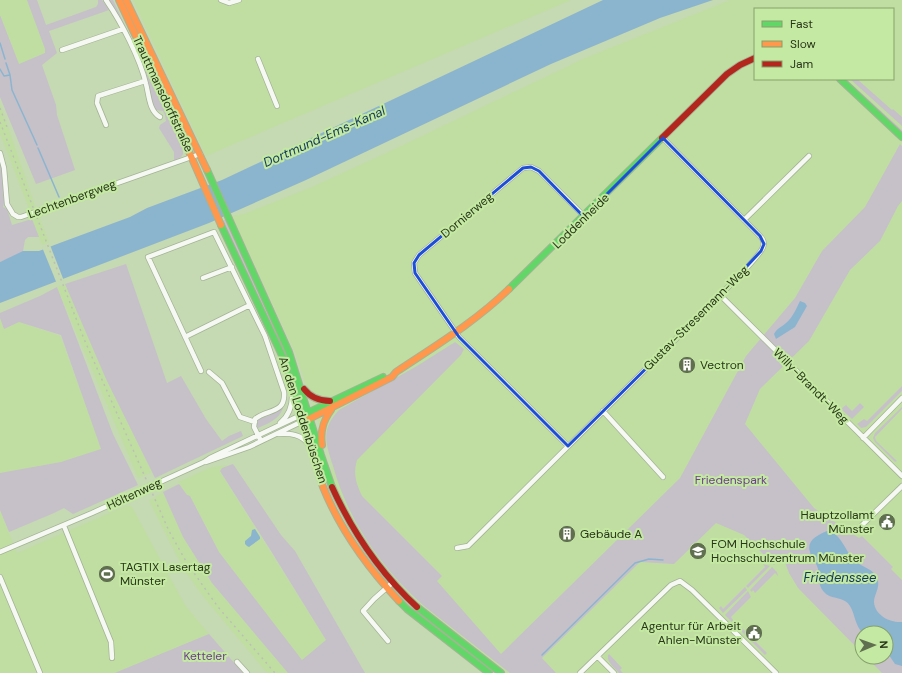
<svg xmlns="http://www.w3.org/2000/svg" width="902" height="673" font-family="'DM Sans',sans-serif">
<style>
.built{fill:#c0dea2;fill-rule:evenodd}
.green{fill:#c6c0c9}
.water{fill:#8bb5cf}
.pier{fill:#c5d9b2}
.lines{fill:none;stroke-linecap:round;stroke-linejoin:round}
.stream{stroke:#8bb5cf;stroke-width:1.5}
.street-casing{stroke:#a4b495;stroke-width:6}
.fast-casing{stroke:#a4b495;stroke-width:8}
.slow-casing{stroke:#a4b495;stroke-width:8}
.jam-casing{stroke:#a4b495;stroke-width:8}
.street{stroke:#f6f9f3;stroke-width:4.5}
.fast{stroke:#63d668;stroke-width:6}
.slow{stroke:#ff974d;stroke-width:6}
.jam{stroke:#b3261e;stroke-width:6}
.rail{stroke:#bbc0b5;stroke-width:1.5;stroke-dasharray:2 4;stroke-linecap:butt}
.marked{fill:none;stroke:#1d4ed8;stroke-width:3;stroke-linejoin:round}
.labels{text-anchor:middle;stroke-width:4;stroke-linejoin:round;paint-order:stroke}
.street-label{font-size:12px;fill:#29361a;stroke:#c4e9a2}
.poi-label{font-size:12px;fill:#29361a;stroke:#c4e9a2;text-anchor:start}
.park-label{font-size:12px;fill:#6d3f8b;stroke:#c4e9a2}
.water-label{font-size:13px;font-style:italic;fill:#11375b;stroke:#c4e9a2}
</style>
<rect width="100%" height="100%" fill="#c5d9b2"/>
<path class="built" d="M0,0H27L46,49L45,53L19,64L0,15Z
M133,0H571L206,156Z
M730,0H902V673H504L418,605L394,581L376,559L341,505L333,482L330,456L295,352L232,216L244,214L312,187L401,146L585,58ZM755,9H893V79H755ZM862,633H886V657H862Z
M0,103L36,209L30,211L0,134Z
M38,214L49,242L42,245L31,216Z
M65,284L106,379L152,472L138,478L57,287Z
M0,318L4,329L19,322L60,336L102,449L61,462L0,473Z
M230,465L222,468L220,472L326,640L302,661L219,552L190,496L187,495L178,482L212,467Z
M163,492L183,537L212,583L288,673H267L205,599L184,570L149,501Z
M128,505L132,507L185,605L209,634L115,673H0V510L17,553Z"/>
<path class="green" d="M27,0H37L46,25L96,7L98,4V0H102L109,10L49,31L57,53L42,65L56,105L57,115L75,170L36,184L0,97V15L19,64L45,53V49Z
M108,0H113L183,147V154L181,157L174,161V152L159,128L160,125L166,121L165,115L163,111L156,110L154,108L145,72Z
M843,79H846L902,130V132Z
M850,79H857L892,110L893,109L902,117V126Z
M900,144L902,146V201L898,206L880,241L850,270L809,341L760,389L745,424L814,508L859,538L862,536L893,567L891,569L902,580V673H882L866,657H886V633H862V653L798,588L789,573L783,557L774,565L744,535L716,523L674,564L640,562L542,658L556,673H510L424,606C382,569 348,521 333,466C326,443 320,430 339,410L417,366L455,342L464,349L461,355L357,460C353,474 356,483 362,496L442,576L437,581L501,654L680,478L746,356L795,298L822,251L865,207Z
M0,160L2,167L4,203L3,207L7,209L12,225L32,219L39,237H28L25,240L23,251L22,253L0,262Z
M226,219L278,331L293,369L303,407C296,380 288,354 274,331L222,221Z
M126,264L167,383L181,376L206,419L222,441L229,436L241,431L243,436L155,478L106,379L65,284Z
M57,287L113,434L138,485L73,514L64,508L54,513L9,532L0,510V473L61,462L101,449L61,335L19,322L4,329L0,318V313L40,296Z
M902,386V391L866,427L861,428L857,424L864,419L867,421Z
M284,403C282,418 270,423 258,428C256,426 256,422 259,419C269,415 279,414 284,403Z
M860,403L864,407L852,419L841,409L846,405L852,411Z
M902,407V409L875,437L876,441L897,461L895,462L875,442L873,438L875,433Z
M233,464L281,535L295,551L365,673H288L212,583L183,537L163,492L179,484L187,495L190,496L219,552L302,660L326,640L271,551L220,471L222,468Z
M763,564L770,566L748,588L746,586L765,567Z
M772,567L777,572L778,576L775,573L755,593L753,590L752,592L750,590Z
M745,587L747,590L723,613L719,608L721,606L723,609Z
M748,591L751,597L731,617L733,620L732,622L725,615Z
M736,622L767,653L765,655L734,624Z
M209,634L243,673H115L117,672Z
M609,654L622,668L620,670L623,673H619C614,667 607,663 608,655Z"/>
<path class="water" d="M603,0H713L660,18L551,64L306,180L209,223L0,303V262L23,251H39L57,244L130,217L147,208L222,180Z
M800,301L805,303L807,306L795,327L776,339L774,334C778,327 781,328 786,323C793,317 796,309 800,301Z
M255,529L260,537V539L249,547L247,546L245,544V541L251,536L252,530Z
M827,531C842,533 845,552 855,561C862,567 874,569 877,578C881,587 874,594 874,602C875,616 891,623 902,622V666L895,664L886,651V633H863C855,626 855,614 850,606C845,597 832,599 826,594C817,586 820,579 818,569C817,563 811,558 810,552C806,540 818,535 827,531Z"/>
<path class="pier" d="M50,245L64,281L57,284L42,247Z"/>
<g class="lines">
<path class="stream" d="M0,43L5,59
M6,63L10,75L12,90L37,145
M0,69L4,76L10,75
M38,148L59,197
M542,655L635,563L649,559L663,560"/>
<defs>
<path id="street" d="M106,0C121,22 140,58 146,84C149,95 149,111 160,117
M221,0L229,3L239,0
M62,50L123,29
M258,59L277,106
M106,125L97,103L98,96L145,81
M0,153L4,168L7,204L13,214L18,217H21L200,154
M744,220L809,156
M203,278L232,267
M720,295L902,476
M185,337L250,305
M201,371L148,257L214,232L265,336L284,392C286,414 267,409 255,419L254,427L261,441
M209,372L222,383L240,417L255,422
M603,411L663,477
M280,423C290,415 293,403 292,390
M278,434C290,433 302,434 309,445
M863,438L902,398
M568,446L459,337L415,273L414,263L419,255L523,168L531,167L539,171L584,216
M206,462L249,447L303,421
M64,526L111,642L112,658
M856,531L902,486
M457,548L468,546L720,295C729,286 760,256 763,247C765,242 763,239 760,236L663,138
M0,552L92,513L204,462L210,458L301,415
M0,577L40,673
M388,641L363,611L374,599L392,583
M598,657L614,673
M237,662L247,673
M580,673L671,585L680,581L692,590L776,673"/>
<path id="fast" d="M840,79L902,137
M207,170L289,352L321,455L332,487
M221,225L286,364L315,460
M509,289L662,138
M307,413L383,377
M399,601L407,609L489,673
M417,607L501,673"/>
<path id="slow" d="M119,0L180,131L221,225
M126,0L207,170
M307,420L392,377L396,372C435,346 475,322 509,289
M322,445C320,431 323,421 331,410
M315,460C318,469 320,478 323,487C340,529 368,568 399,601"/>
<path id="jam" d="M662,138L727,74L740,65L755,58
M304,389C311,398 319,401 330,401
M332,487C353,533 380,573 417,607"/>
</defs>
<use href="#street" class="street-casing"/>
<use href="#fast" class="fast-casing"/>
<use href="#slow" class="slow-casing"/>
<use href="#jam" class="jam-casing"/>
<use href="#street" class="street"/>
<use href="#fast" class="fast"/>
<use href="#slow" class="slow"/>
<use href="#jam" class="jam"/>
<path class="rail" d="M0,108L7,127
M0,122L84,339L169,531L187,563L218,607L275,673"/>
</g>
<path class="marked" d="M663,138L760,236L764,244L761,251L720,295L568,446L459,337L415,273L414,263L419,255L523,168L531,167L539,171L584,217Z"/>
<defs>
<symbol id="building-disc" viewBox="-11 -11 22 22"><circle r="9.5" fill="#606f4f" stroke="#c4e9a2"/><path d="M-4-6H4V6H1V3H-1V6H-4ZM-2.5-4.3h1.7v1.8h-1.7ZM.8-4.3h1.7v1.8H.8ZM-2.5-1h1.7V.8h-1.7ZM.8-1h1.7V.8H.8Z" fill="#fff"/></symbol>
<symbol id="civic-disc" viewBox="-11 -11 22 22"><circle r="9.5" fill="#606f4f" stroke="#c4e9a2"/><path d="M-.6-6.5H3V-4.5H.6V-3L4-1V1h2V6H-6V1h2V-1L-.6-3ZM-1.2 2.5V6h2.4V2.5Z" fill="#fff"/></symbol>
<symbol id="university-disc" viewBox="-11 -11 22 22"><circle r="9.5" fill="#606f4f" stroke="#c4e9a2"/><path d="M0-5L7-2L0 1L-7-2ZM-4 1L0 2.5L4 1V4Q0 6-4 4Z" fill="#fff"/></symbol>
<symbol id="stadium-disc" viewBox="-11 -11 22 22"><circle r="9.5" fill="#606f4f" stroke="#c4e9a2"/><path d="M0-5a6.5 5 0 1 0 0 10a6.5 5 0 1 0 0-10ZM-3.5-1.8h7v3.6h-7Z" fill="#fff"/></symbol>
</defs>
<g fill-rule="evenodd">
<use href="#building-disc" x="677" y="355" width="20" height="20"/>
<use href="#civic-disc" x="877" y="512" width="20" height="20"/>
<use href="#building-disc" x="557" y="524" width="20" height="20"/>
<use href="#university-disc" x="688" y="541" width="20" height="20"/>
<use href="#stadium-disc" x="97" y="564" width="20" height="20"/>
<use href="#civic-disc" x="744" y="623" width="20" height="20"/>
</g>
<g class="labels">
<g class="street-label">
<text transform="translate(163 94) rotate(65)" y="4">Trauttmansdorffstraße</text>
<text transform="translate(72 199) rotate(-20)" y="4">Lechtenbergweg</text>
<text transform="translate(467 215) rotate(-40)" y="4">Dornierweg</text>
<text transform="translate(581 221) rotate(-44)" y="4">Loddenheide</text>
<text transform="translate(696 318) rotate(-45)" y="4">Gustav-Stresemann-Weg</text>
<text transform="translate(811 386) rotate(45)" y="4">Willy-Brandt-Weg</text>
<text transform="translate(303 420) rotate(72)" y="4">An den Loddenbüschen</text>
<text transform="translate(134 494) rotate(-25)" y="4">Höltenweg</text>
</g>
<g class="poi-label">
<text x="700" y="369">Vectron</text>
<text x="874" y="519" text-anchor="end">Hauptzollamt<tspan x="874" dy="14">Münster</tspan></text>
<text x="580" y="538">Gebäude A</text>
<text x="711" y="548">FOM Hochschule<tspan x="711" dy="14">Hochschulzentrum Münster</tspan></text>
<text x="120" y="571">TAGTIX Lasertag<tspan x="120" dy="14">Münster</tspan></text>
<text x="741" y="630" text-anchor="end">Agentur für Arbeit<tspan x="741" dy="14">Ahlen-Münster</tspan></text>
</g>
<g class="park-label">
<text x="731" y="484">Friedenspark</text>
<text x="205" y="660">Ketteler</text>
</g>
<g class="water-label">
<text transform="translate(324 136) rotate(-24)" y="5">Dortmund-Ems-Kanal</text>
<text x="840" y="582">Friedenssee</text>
</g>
</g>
<rect x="754" y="8" width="140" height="72" fill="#c4e9a2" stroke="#86a16c"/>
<rect x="762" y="21" width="20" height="6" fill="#63d668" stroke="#86a16c"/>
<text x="790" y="28" font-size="12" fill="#29361a">Fast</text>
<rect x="762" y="41" width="20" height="6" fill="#ff974d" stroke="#86a16c"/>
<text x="790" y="48" font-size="12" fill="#29361a">Slow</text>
<rect x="762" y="61" width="20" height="6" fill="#b3261e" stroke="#86a16c"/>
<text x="790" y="68" font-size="12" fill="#29361a">Jam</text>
<g transform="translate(874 645) rotate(88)"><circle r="19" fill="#c4e9a2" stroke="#86a16c"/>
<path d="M0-3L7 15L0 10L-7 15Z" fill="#606f4f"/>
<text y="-6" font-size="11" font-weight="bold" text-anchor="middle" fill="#29361a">N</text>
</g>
</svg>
